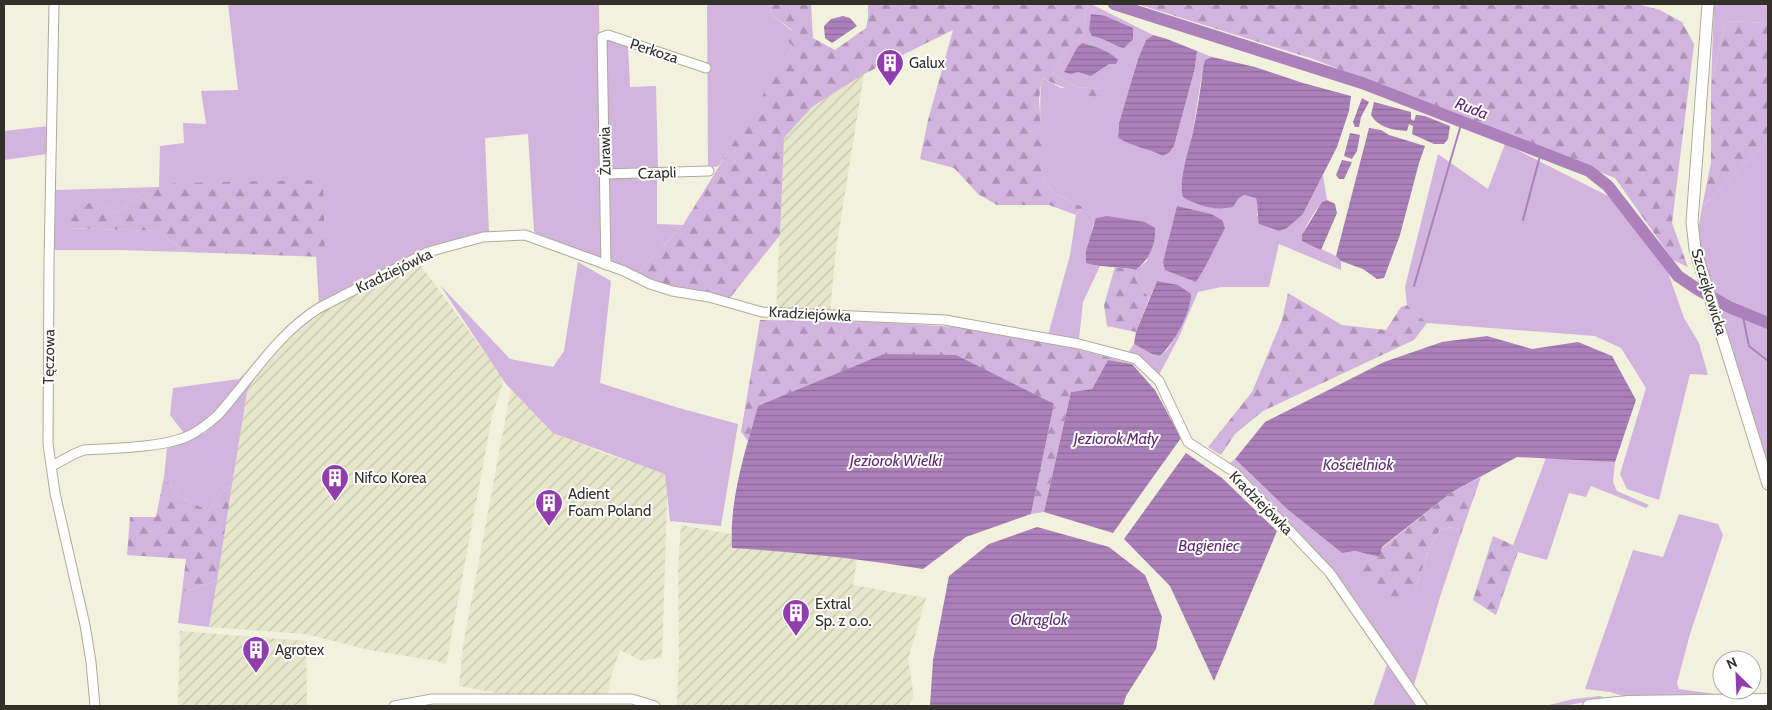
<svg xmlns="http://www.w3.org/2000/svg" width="1772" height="710" font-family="Cabin,sans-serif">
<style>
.industrial{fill:url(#industrial-furrows)}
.grass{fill:#d3b4de}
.forest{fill:url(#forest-firs)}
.water{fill:url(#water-rules)}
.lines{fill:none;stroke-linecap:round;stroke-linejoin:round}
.stream{stroke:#ac81bb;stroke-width:2}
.river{stroke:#ac81bb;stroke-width:12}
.street-casing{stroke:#adac99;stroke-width:11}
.secondary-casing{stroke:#adac99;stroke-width:13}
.primary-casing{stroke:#adac99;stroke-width:14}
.street{stroke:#fff;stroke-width:9}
.secondary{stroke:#fff;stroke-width:11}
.primary{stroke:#fff;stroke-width:12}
.labels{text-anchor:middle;stroke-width:4;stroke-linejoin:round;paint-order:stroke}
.street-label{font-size:15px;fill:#31312a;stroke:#fff}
.poi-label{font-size:15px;fill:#31312a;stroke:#fff;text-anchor:start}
.water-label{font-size:16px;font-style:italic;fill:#612b72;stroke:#fff}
</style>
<defs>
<pattern id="industrial-furrows" width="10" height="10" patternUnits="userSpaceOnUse" patternTransform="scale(1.25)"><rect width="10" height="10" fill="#e6e6cb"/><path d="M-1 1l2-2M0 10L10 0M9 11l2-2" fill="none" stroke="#c6c6ae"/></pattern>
<pattern id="forest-firs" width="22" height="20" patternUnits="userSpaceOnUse" patternTransform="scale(1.25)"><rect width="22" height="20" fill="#d3b4de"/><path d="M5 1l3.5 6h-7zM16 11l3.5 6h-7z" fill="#ac93b4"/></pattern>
<pattern id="water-rules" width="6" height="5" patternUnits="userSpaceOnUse" patternTransform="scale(1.25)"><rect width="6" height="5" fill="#ac81bb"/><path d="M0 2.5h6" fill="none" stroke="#8d6a98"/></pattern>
</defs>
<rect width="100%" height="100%" fill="#f1f1dd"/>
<path class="industrial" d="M864,74L836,249L830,311L776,312L784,138L812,107Z
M419,263L504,379L492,416L446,665L437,661L370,650L305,634L209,627L247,392L254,379L274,353L305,323L329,307Z
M511,389L559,435L608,455L668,472L662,657L642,661L620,650L610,679L609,690L604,695H510L459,686L463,646Z
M681,525L731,534L733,548L793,551L857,559L853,585L926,598L908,659L914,697L907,706H677L679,655L678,569Z
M180,631L306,641L307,706H178Z"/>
<path class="grass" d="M228,4H599L602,263L534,232L528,134L485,138L489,233L471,235L422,249L319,304L316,256H325L145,190L118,213L103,204L67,228L158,231L185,252L117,250H52L55,190L159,187L160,146L184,143L183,123L206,124L201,91L238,90Z
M707,4H769L771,14L792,31L793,46L763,97L719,166L708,168Z
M1087,4H1091L1153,35L1146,40L1138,59L1119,123L1118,138L1163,156L1170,152L1174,146L1195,68L1197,51L1212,57L1205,60L1203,67L1193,131L1184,173L1233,207L1239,198L1244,195L1257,198L1259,205L1257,216L1303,214L1323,175L1327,200C1318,203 1302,231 1302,240L1336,256L1341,261V270L1279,244L1269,287H1221L1198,292L1178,339L1159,375L1128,353L1134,344L1152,354L1160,356L1167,350L1175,338L1157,281L1149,299L1138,281L1136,270L1147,261L1124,220L1107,216L1093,225L1091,237L1096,266H1100L1083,302L1079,339L1048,335L1070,255L1076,215L1083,207L1055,194L1041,178C1042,144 1038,111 1042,78L1061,88L1103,89L1075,87L1052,73L1065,50L1083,35Z
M1714,4H1768V23L1726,21L1711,85Z
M608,38L628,46L630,87L656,86L658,169L608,170L606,42Z
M49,126L47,154L4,160V131Z
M1768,138V465L1703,266L1697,237L1702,207L1762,146Z
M1505,144L1612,198L1664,261L1684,318L1699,343L1708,375L1690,374L1659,500L1627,489L1620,474L1646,388L1621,348L1595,336L1427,323L1407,305L1405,287L1438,154L1488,189Z
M657,176V224L683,225L638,273L611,262L609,178Z
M578,262L611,281L600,383L679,408L738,424L721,526L670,521L665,474L553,433L506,384L440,285L510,359L553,367L564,351Z
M251,367L223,406L202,426L180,437L183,432L170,415L173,388L239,379Z
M254,379L247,392L232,485L221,493L209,511L180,497L164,477L167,448L205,433L228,411Z
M1546,458L1615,462L1613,482L1617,491L1649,505L1646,508L1591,486L1586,497L1569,493L1547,560L1518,552L1513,545Z
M1235,459L1287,509L1342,553L1355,551L1380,557L1350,566L1415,590L1430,546L1440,530L1451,527L1461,534L1440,597L1414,685L1297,533L1228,465Z
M1679,514L1718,524L1723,535L1690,634L1677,683L1679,689L1715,694L1713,697L1623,696L1610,692L1585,689L1633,550L1663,557Z
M217,581L209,627L178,623L182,592Z
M1387,665L1417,706H1373Z
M1600,696L1606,698L1564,706H1545L1573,699Z"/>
<path class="forest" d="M769,4H811L813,38L835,50L866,28L868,18V4H1087L1083,35L1065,50L1052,73L1075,87L1103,89L1110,100C1086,96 1064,89 1042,78L1039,99L1042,145L1041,178L1055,194L1083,207L1076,215L1049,205H997L978,194L954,168L920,159L928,120L953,30L864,74L812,107L784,138L780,235L729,299L667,285L638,273L683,225L793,46L786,40L789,33L792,30L771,14Z
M1137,4H1637L1660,10L1682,22L1694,44L1672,223L1688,267L1673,260L1615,178L1313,59Z
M1726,21L1768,23V138L1762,146L1702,207L1711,163V85Z
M323,180L325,257L185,252L158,231L66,228L75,214L89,203L103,204L118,213L145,190L176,183Z
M1115,267L1136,270L1138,281L1149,299L1136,332L1107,326L1104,305Z
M1288,293L1342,325L1386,330L1401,307L1407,305L1427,323L1414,340L1263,411L1235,434L1221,455L1208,447L1252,392L1282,320Z
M760,320L877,322L957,327L1074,348L1132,364L1108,360L1092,389L1071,392L1044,512L1031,514L1054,404L758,406L748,441L741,432Z
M164,477L180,497L209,511L221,493L232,485L217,581L182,592L186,559L127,555L130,517H156Z
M1481,477L1461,534L1451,527L1440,530L1430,546L1415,590L1399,612L1349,566L1380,557L1382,548L1452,492Z
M1493,536L1513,545L1518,552L1496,615L1473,600Z"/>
<path class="water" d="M1091,14L1105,16L1133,28V39L1124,48C1113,46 1106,38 1092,36L1089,30Z
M843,16L850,18L857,26L832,43L825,38L824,26L831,19Z
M1153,35L1167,39L1197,51L1195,68L1174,146L1170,152L1163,156C1148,149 1132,146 1118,138L1119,123L1138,59L1146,40Z
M1082,43C1094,46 1110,51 1118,60L1116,64H1109L1091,76L1078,72L1071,74L1064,72L1077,48Z
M1212,57L1255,67L1303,83L1351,96L1349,111L1337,147L1303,214L1287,228L1279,231L1259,224C1257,215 1259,207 1256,198L1244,195L1239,198L1233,207C1215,211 1198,206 1183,197C1178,181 1189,150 1193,132C1197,111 1201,89 1203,67L1205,60Z
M1362,98L1369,102L1361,117L1359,127H1355L1353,122Z
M1374,102L1411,112V119L1414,121L1416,115L1425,116L1450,126L1448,139L1444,144H1434L1412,134L1413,126L1409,124L1407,131C1393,130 1379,128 1371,115Z
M1369,128L1381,130L1389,135L1425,146L1419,163L1400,235L1384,278L1377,279L1363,269L1341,261L1336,256Z
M1350,133L1360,135L1357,151L1352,159L1344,156Z
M1342,160L1352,162L1344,179H1339L1336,175Z
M1327,200L1335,204L1337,213L1321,250L1302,241V235L1322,202Z
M1177,206L1211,214L1222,220L1225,228L1204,269L1196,282L1165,270L1163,262Z
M1107,216L1145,222L1155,228C1156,245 1149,259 1136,270C1119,266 1102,268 1086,263V251L1096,218Z
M1157,281L1178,285L1191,294C1191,313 1174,343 1160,356L1152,354L1134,344L1136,332Z
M1487,336L1532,349L1578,342L1612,356L1636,400L1615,462L1517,457L1452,492L1382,547L1380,557L1355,551L1342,553L1287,509L1235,459L1265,422L1384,362L1442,342Z
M884,354L956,355L1054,404L1031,514L966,537L923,569C860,559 797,552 732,548C729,500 745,452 758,406Z
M1108,360L1132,364L1155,390L1181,438L1113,533L1044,512L1071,392L1092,389Z
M1186,453L1222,478L1277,531L1214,681L1170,586L1124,539Z
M1037,527L1109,547L1145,575L1162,617L1156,649L1126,696L1123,706H930L933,660L949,576L989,544Z"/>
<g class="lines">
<path class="stream" d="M1523,220L1541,152
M1414,286L1462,121
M1742,312L1749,346L1768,361"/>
<path class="river" d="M1114,4L1362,83L1589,171L1608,186L1678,276L1697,289L1729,307L1768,323"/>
<defs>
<path id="street" d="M54,4L49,262L48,444L55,493L85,625L91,662L95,706
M605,174L709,171
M606,265L602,37L608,35L706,68
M52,466L74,454L84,450C113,448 160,448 186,437C198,432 208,424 218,415C251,378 277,334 319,308L428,252L483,237L525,235L624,271L650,284L672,291L709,297L762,312L945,320L1079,344L1136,359L1159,381L1188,442L1234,472L1330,573L1422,706
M394,706L432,699H632L655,706"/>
<path id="secondary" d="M1708,4L1692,222L1695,249L1768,484"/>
<path id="primary" d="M1589,706L1628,702L1768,700"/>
</defs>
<use href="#street" class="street-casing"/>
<use href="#secondary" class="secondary-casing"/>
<use href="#primary" class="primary-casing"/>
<use href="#street" class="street"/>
<use href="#secondary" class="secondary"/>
<use href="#primary" class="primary"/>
</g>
<defs>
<symbol id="building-pin" viewBox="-11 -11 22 30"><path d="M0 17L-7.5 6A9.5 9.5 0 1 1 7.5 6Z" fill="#913dac" stroke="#fff"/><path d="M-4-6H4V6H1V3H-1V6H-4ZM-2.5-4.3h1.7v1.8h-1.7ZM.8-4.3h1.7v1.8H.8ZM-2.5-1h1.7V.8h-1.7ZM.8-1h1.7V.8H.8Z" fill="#fff"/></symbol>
</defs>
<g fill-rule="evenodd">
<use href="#building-pin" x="874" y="47" width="32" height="43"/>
<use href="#building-pin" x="319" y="462" width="32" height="43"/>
<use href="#building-pin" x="533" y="487" width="32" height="43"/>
<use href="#building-pin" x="780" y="597" width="32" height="43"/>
<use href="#building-pin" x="240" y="634" width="32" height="43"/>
</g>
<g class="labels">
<g class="street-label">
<text transform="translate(654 51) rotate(18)" y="5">Perkoza</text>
<text transform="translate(605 151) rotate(-91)" y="5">Żurawia</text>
<text transform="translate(657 173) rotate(-2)" y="5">Czapli</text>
<text transform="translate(394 271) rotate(-26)" y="5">Kradziejówka</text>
<text transform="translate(1709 292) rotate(73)" y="5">Szczejkowicka</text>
<text transform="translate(810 314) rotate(3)" y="5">Kradziejówka</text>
<text transform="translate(49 357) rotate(-89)" y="5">Tęczowa</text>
<text transform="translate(1261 503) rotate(45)" y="5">Kradziejówka</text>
</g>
<g class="poi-label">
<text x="909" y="68">Galux</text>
<text x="354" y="483">Nifco Korea</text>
<text x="568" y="499">Adient<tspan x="568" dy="17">Foam Poland</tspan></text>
<text x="815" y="609">Extral<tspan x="815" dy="17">Sp. z o.o.</tspan></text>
<text x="275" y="655">Agrotex</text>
</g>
<g class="water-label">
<text transform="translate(1472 108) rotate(21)" y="6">Ruda</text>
<text x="1116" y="444">Jeziorok Mały</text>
<text x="896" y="466">Jeziorok Wielki</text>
<text x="1358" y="470">Kościelniok</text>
<text x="1209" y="551">Bagieniec</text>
<text x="1039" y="625">Okrąglok</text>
</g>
</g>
<rect width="1772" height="710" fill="none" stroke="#31312a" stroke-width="10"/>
<g transform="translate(1737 675) rotate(336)"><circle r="24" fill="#ffffff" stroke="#adadaa"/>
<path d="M0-4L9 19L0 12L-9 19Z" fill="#913dac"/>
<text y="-8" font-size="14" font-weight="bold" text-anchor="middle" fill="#31312a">N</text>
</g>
</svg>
